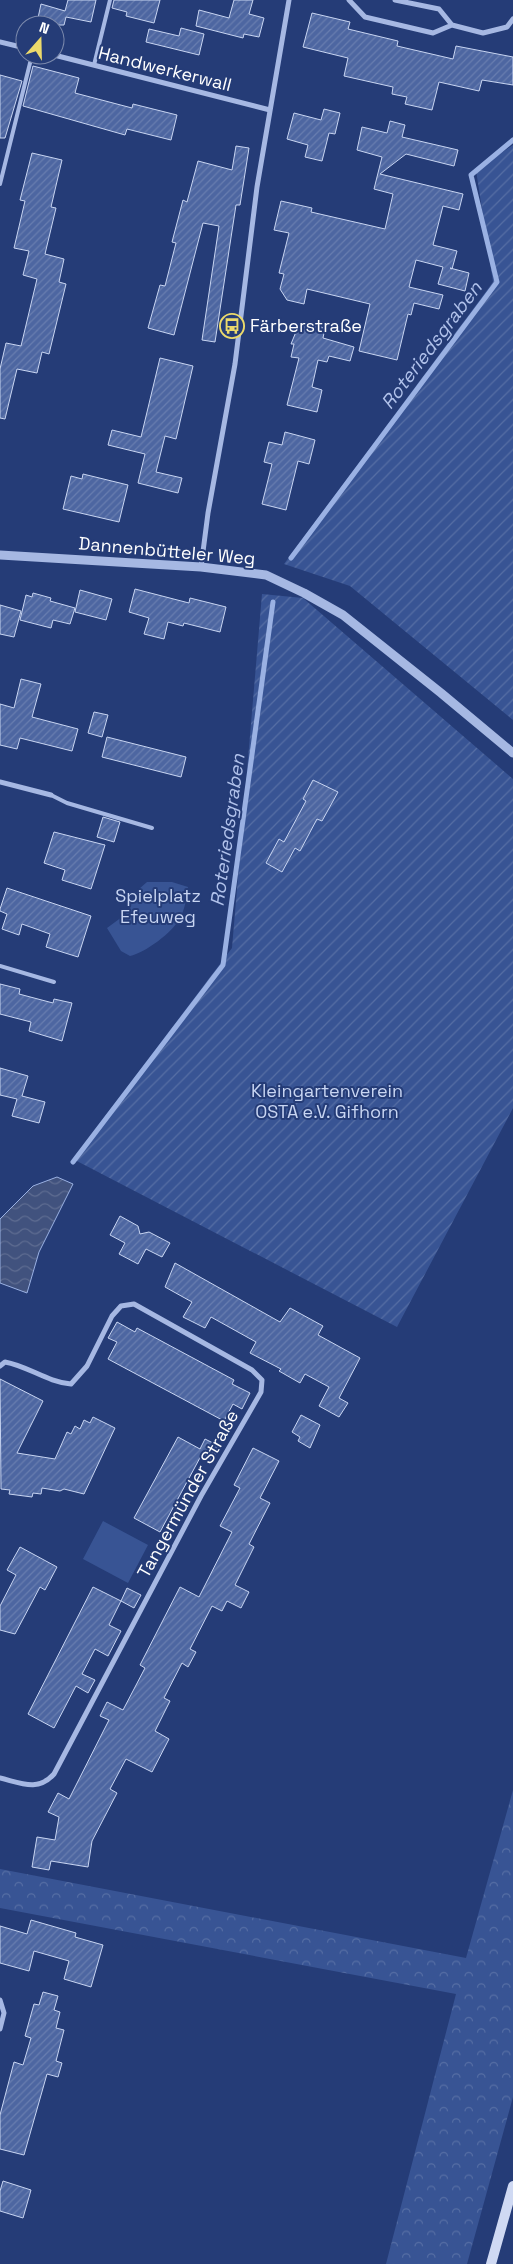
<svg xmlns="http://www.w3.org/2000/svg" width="513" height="2264" font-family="'Space Grotesk',sans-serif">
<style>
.forest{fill:url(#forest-crowns)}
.park{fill:#385494}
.garden{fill:url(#garden-furrows)}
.water{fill:url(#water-waves);stroke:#9ab1e3}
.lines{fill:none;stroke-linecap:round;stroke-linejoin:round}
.stream{stroke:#9ab1e3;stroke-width:5}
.building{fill:url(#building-hatch);stroke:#c8d5f2}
.service{stroke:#a6b8e3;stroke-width:4}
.minor{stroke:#a6b8e3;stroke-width:5}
.tertiary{stroke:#a6b8e3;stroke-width:9}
.secondary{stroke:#cfd9f3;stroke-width:10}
.labels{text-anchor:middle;stroke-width:4;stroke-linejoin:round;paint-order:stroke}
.street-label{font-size:18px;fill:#fff;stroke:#253c77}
.poi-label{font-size:18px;fill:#fff;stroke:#253c77;text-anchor:start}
.park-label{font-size:18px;fill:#c8d5f2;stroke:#253c77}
.water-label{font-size:19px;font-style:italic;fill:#b1c2eb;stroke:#253c77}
</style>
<defs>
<pattern id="forest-crowns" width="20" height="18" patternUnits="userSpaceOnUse" patternTransform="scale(1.25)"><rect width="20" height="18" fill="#385494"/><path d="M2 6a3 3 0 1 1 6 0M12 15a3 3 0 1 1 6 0" fill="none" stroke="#566ea4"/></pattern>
<pattern id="garden-furrows" width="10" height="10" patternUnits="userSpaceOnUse" patternTransform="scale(1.25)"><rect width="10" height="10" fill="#385494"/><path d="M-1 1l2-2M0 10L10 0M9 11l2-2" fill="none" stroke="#566ea4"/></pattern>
<pattern id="water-waves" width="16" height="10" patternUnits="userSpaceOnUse" patternTransform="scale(1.25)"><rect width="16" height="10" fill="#41527e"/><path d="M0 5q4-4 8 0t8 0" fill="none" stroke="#5e6c91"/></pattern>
<pattern id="building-hatch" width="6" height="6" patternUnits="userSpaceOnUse" patternTransform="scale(1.25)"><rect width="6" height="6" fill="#4d66a1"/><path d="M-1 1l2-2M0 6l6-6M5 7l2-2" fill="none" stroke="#687daf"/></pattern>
</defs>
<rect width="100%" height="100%" fill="#253c77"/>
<path class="forest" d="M513,1790V2097L467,2264H386L456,1994L0,1908V1869L466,1958Z"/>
<path class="park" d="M147,882H172L188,887C187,897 185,909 180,918C173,932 145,953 130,956L121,951L107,928L126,914L139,889Z
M103,1521L148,1545L128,1583L83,1559Z"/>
<path class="garden" d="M513,145V720L350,586L284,564L493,282L476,170Z
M262,594L303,598L513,779V1108L397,1327L73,1159L232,948Z"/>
<path class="water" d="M57,1177L73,1184L39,1252L27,1293L0,1283V1219L33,1186Z"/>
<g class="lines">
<path class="stream" d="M291,558L497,282L471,175L513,140
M73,1162L223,965L273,602"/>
</g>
<path class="building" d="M68,0H96L91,22L66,17L64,25H48L49,20L38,18L41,4L65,11Z
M114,0H160L154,23L126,16L127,12L112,8Z
M234,0H253L249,14L264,18L259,37L244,34L243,38L196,26L199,10L229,18Z
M312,13L350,22L348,29L398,41L397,46L453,59L456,46L513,57V85L482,80L479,91L439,82L432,110L405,104L407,97L392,94L393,87L344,76L348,58L303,47Z
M181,28L204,34L199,55L146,42L149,29L179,36Z
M33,66L79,78L75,93L132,108L133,104L177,115L171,140L127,129L125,135L23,106Z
M0,75L22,81L5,138H0Z
M324,109L340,113L335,134L329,133L322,161L305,157L308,145L287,139L294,113L321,120Z
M390,121L405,125L402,137L458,150L454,166L406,154L380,174L463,194L459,210L443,206L433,245L457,251L452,269L450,268L469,273L465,291L438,284L443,267L416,260L409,287L443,295L439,309L414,303L411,315L408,314L397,360L359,351L370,304L307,289L304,304L287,300L280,289L284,274L279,273L289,233L274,230L281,201L312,208L311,212L385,229L393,194L374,189L382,157L357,150L362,127L387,133Z
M236,146L249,148L240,205H236L215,342L202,340L219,226L203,223L174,335L148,328L160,285L165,286L176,243L172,242L183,200L187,202L198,161L232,170Z
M32,153L62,160L51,207L56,208L45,254L64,259L59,282L66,284L49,354L42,352L37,373L17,369L5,419L0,418V369L6,343L21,346L37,279L23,275L29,251L14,248L25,201L20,200Z
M300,322L325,328L323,338L354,347L350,361L329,356L327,362L318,360L312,387L322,390L317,412L287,405L299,358L291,357L294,344H291Z
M160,358L193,366L176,439L165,436L156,472L182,478L178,493L138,483L145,454L108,445L112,430L141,437Z
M285,432L315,440L309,464L298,461L286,510L262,504L272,464L264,462L269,442L282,445Z
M83,474L128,485L119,522L63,509L71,476L82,479Z
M135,589L189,603L190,598L226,607L220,632L184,623L183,626L168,622L164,639L144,634L149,618L129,612Z
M80,590L112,599L106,620L75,612Z
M33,593L51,598L50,601L75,608L70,624L53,620L51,628L20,620L26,595L32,597Z
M0,605L21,611L14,637L0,634Z
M21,679L41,684L32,717L78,729L72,751L20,738L17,749L0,745V704L14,708Z
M94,712L108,715L102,737L88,733Z
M107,737L186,757L181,777L102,757Z
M313,780L338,792L322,821L317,819L300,851L295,848L282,872L266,863L279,839L284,842L306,801L303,799Z
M103,817L120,822L114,842L97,837Z
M54,832L105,845L91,889L62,880L65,870L44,863Z
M7,888L91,916L78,957L46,947L50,934L22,924L19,935L2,929L7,914L0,911V909Z
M0,984L20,989L19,994L53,1003L54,999L72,1003L62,1041L29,1031L31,1022L0,1014Z
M0,1068L28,1076L22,1096L45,1102L39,1123L12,1116L17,1099L0,1095Z
M120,1216L138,1226L140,1234L149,1232L170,1243L162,1257L146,1249L138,1264L119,1254L125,1243L110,1235Z
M175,1263L280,1322L290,1308L323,1326L318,1335L360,1358L339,1398L348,1403L339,1417L319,1406L329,1387L305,1374L300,1383L279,1371L281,1369L250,1353L256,1342L211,1317L205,1328L183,1317L192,1302L165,1287Z
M117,1322L135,1332L137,1328L234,1380L232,1384L250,1393L242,1409L233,1404L224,1421L108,1359L117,1342L108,1338Z
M0,1379L43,1401L17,1453L55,1459L67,1432L71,1434L75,1426L80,1429L84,1420L90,1423L93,1417L115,1428L84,1494L64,1489L60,1491L42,1488L41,1494L33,1493L32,1497L9,1494L10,1490L1,1489Z
M301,1415L320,1425L310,1448L298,1441L300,1437L292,1432Z
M178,1437L200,1449L205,1439L219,1446L212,1460L202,1454L160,1532L134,1518Z
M253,1448L279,1461L260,1498L270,1503L249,1544L254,1547L235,1585L249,1592L241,1608L227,1601L222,1611L212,1606L190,1649L196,1652L188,1667L182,1663L164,1698L170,1701L155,1731L169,1739L152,1772L126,1759L110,1789L117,1793L92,1841L88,1867L51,1861L49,1870L32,1867L37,1837L55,1840L59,1817L48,1812L58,1793L69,1799L109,1720L100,1716L107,1702L123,1710L145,1668L140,1665L180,1587L199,1597L232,1532L220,1526L240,1488L234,1485Z
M20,1547L57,1567L45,1590L40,1587L15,1634L0,1630V1606L16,1575L7,1570Z
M93,1587L121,1601L109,1625L121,1631L108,1656L95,1649L82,1674L95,1680L88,1693L76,1686L54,1728L28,1714Z
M127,1588L141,1595L134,1608L121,1601Z
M31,1920L76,1933L75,1937L103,1945L91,1987L64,1979L69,1961L34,1951L29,1971L0,1963V1926L27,1934Z
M43,1992L58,1996L54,2010L60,2012L56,2028L64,2030L56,2061L62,2063L58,2077L47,2074L24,2155L0,2149V2115L14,2062L23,2065L31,2038L25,2036L34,2004L39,2005Z
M3,2181L31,2190L23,2218L0,2211V2191Z"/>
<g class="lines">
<path class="service" d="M94,65L110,0
M0,184L32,55
M51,795L67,803L152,828
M0,966L54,982"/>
<path class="minor" d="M349,0L365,17L433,33L452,25L483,33L507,27L513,19
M395,0L439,9L452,25
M0,42L25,48
M54,55L270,110
M201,567L208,513L235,364L257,187L289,0
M0,782L51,795
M0,1366L5,1362C28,1366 47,1382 71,1384L87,1366L112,1316L121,1306L134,1304L252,1370L262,1380L261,1392L201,1496L54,1774C38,1792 21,1783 0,1778
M0,2000L4,2013L0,2029"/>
<path class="tertiary" d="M0,555L201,567L266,575L304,593L343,615L441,693L513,753"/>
<path class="secondary" d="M491,2264L513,2186"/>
</g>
<defs>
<symbol id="bus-ring" viewBox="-11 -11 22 22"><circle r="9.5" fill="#253c77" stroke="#ecda6b" stroke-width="1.5"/><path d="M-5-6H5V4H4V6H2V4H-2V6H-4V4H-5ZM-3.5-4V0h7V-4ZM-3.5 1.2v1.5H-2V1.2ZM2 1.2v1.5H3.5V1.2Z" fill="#ecda6b"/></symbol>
</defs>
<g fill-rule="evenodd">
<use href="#bus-ring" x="218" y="312" width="28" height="28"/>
</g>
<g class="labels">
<g class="street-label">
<text transform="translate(165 69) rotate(14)" y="6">Handwerkerwall</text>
<text transform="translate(167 551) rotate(5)" y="6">Dannenbütteler Weg</text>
<text transform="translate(188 1494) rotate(-61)" y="6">Tangermünder Straße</text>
</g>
<g class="poi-label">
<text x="250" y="332">Färberstraße</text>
</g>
<g class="park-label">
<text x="158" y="902">Spielplatz<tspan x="158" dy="21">Efeuweg</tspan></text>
<text x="327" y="1097">Kleingartenverein<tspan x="327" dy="21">OSTA e.V. Gifhorn</tspan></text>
</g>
<g class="water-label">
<text transform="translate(431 345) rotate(-53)" y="7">Roteriedsgraben</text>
<text transform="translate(227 830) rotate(-82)" y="7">Roteriedsgraben</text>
</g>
</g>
<g transform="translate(40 40) rotate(20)"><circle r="24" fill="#253c77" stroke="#7c8aad"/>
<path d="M0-4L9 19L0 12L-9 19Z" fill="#ecda6b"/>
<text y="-8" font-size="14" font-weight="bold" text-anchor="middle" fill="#ffffff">N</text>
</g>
</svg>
